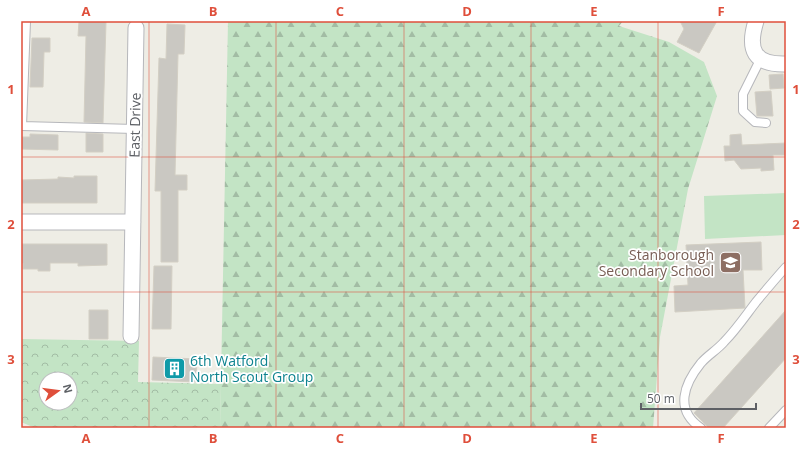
<svg xmlns="http://www.w3.org/2000/svg" width="807" height="449" font-family="'Open Sans',sans-serif">
<style>
.forest{fill:url(#forest-firs)}
.park{fill:url(#park-crowns);fill-rule:evenodd}
.pitch{fill:#c3e4c5}
.building{fill:#cac8c2;stroke:#d3cfc4}
.lines{fill:none;stroke-linecap:round;stroke-linejoin:round}
.lane-casing{stroke:#b6b7bb;stroke-width:10}
.street-casing{stroke:#b6b7bb;stroke-width:17}
.lane{stroke:#fff;stroke-width:8}
.street{stroke:#fff;stroke-width:15}
.grid{fill:none;stroke:#df4f3b;stroke-width:1;stroke-opacity:0.55}
.labels{text-anchor:middle;stroke-width:3.5;stroke-linejoin:round;paint-order:stroke}
.street-label{font-size:14px;fill:#5d6065;stroke:#fff}
.education-label{font-size:14px;fill:#785e54;stroke:#fff;text-anchor:end}
.culture-label{font-size:14px;fill:#0d838f;stroke:#fff;text-anchor:start}
.neatline{fill:none;stroke:#df4f3b;stroke-width:1.5}
.grid-label{font-size:13px;text-anchor:middle;font-weight:bold;fill:#df4f3b}
</style>
<defs>
<pattern id="forest-firs" width="22" height="20" patternUnits="userSpaceOnUse"><rect width="22" height="20" fill="#c3e4c5"/><path d="M5 1l3.5 6h-7zM16 11l3.5 6h-7z" fill="#a2bca4"/></pattern>
<pattern id="park-crowns" width="20" height="18" patternUnits="userSpaceOnUse"><rect width="20" height="18" fill="#c3e4c5"/><path d="M2 6a3 3 0 1 1 6 0M12 15a3 3 0 1 1 6 0" fill="none" stroke="#a2bca4"/></pattern>
</defs>
<rect width="100%" height="100%" fill="#eeede5"/>
<path class="forest" d="M228,21H623L619,26L669,42L704,62L717,96L688,189L660,337L653,428H220Z"/>
<path class="park" d="M21,339L139,341L138,382L221,384L220,428H35L21,422ZM46,379H70V403H46Z"/>
<path class="pitch" d="M786,193V235L705,239L704,196Z"/>
<path class="building" d="M79,21L106,22L103,123L84,122L86,36H78Z
M680,21H717L699,53L677,42L684,29Z
M167,24L185,25L184,54H178L175,175H187V190H178V262H161V191H155L159,58L166,59Z
M32,38H50V52H44L43,87H30Z
M783,74L784,88L770,89L769,75Z
M771,91L773,116H757L755,92Z
M86,133L103,134V152H86Z
M30,134L58,135V150L21,149V137H30Z
M741,134L742,145L786,143V155H773L774,170L761,171V168L741,169L734,160L725,161L724,146H730V135Z
M74,176H97V203H21V180L58,179V177L74,178Z
M761,242L762,270H743L745,308L675,312L674,286L688,285L686,245Z
M21,244H107V265L78,266V263H50V271H38V269H23V263H21Z
M154,266H172L171,329H152Z
M89,310H108V339H89Z
M786,310V358L723,428H709L694,413Z
M153,357L197,359L196,382L152,380Z"/>
<g class="lines">
<defs>
<path id="lane" d="M26,21L22,126L135,129
M760,60L743,94V111L755,122L766,123
M701,428C674,410 684,384 701,363C708,355 717,350 724,342C736,330 746,315 756,302C766,290 776,278 786,267
M769,428L786,410"/>
<path id="street" d="M756,21C747,50 754,65 786,64
M21,222H133
M131,336L136,28"/>
</defs>
<use href="#lane" class="lane-casing"/>
<use href="#street" class="street-casing"/>
<use href="#lane" class="lane"/>
<use href="#street" class="street"/>
</g>
<path class="grid" d="M149,21V428M276,21V428M404,21V428M531,21V428M658,21V428M21,157H786M21,292H786"/>
<defs>
<symbol id="school-square" viewBox="-11 -11 22 22"><rect x="-9" y="-9" width="18" height="18" rx="4" fill="#8d6e63" stroke="#fff"/><path d="M0-5L7-2L0 1L-7-2ZM-4 1L0 2.5L4 1V4Q0 6-4 4Z" fill="#fff"/></symbol>
<symbol id="building-square" viewBox="-11 -11 22 22"><rect x="-9" y="-9" width="18" height="18" rx="4" fill="#0f9aa8" stroke="#fff"/><path d="M-4-6H4V6H1V3H-1V6H-4ZM-2.5-4.3h1.7v1.8h-1.7ZM.8-4.3h1.7v1.8H.8ZM-2.5-1h1.7V.8h-1.7ZM.8-1h1.7V.8H.8Z" fill="#fff"/></symbol>
</defs>
<g fill-rule="evenodd">
<use href="#school-square" x="718" y="250" width="25" height="25"/>
<use href="#building-square" x="162" y="356" width="25" height="25"/>
</g>
<g class="labels">
<g class="street-label">
<text transform="translate(135 125) rotate(-89)" y="5">East Drive</text>
</g>
<g class="education-label">
<text x="714" y="260">Stanborough<tspan x="714" dy="16">Secondary School</tspan></text>
</g>
<g class="culture-label">
<text x="190" y="366">6th Watford<tspan x="190" dy="16">North Scout Group</tspan></text>
</g>
</g>
<rect width="807" height="449" fill="none" stroke="#ffffff" stroke-width="44"/>
<g transform="translate(58 391) rotate(76)"><circle r="19" fill="#ffffff" stroke="#bebfc1"/>
<path d="M0-3L7 15L0 10L-7 15Z" fill="#df4f3b"/>
<text y="-6" font-size="11" font-weight="bold" text-anchor="middle" fill="#5d6065">N</text>
</g>
<path d="M641 403v6h115v-6" fill="none" stroke="#5d6065" stroke-width="2"/>
<text x="647" y="403" font-size="12" fill="#5d6065" stroke="#ffffff" stroke-width="3" paint-order="stroke">50 m</text>
<rect x="22" y="22" width="763" height="405" class="neatline"/>
<g class="grid-label">
<text x="86" y="16">A</text>
<text x="213" y="16">B</text>
<text x="340" y="16">C</text>
<text x="467" y="16">D</text>
<text x="594" y="16">E</text>
<text x="721" y="16">F</text>
<text x="11" y="94">1</text>
<text x="796" y="94">1</text>
<text x="11" y="229">2</text>
<text x="796" y="229">2</text>
<text x="11" y="364">3</text>
<text x="796" y="364">3</text>
<text x="86" y="443">A</text>
<text x="213" y="443">B</text>
<text x="340" y="443">C</text>
<text x="467" y="443">D</text>
<text x="594" y="443">E</text>
<text x="721" y="443">F</text>
</g>
</svg>
